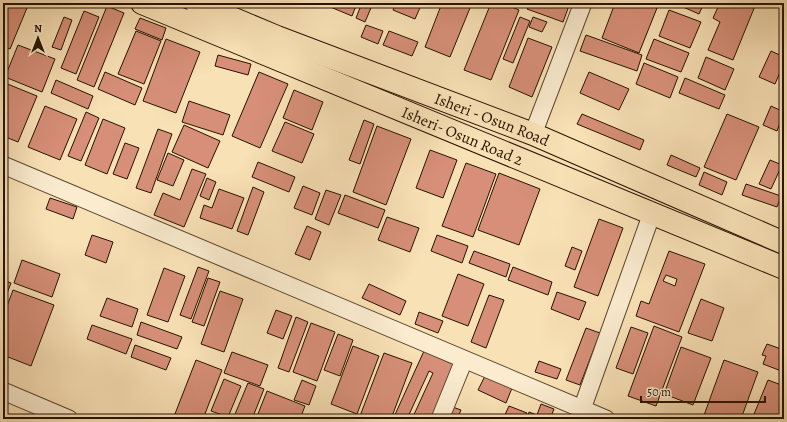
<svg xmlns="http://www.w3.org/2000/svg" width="787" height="422" font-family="Alegreya,serif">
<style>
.building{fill:#d78f79;stroke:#261200;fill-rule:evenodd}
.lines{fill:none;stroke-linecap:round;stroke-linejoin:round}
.minor-casing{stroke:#5b462e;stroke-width:19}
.major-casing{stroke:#261200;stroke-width:24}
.minor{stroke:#fbecd0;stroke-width:17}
.major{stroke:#f9e1b6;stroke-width:22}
.labels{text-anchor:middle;stroke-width:4;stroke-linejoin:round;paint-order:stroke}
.street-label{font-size:16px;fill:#261200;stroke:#fbecd0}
</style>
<rect width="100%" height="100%" fill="#f9e1b6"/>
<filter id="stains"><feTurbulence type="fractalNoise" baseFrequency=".005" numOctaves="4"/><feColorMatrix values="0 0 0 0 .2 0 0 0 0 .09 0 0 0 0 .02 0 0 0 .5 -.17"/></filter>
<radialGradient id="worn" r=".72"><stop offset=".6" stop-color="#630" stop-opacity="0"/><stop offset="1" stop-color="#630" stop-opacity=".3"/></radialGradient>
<path class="building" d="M6,3L15,5L16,3H29L10,49L3,46V10Z
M329,3H357L352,16L328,6Z
M362,3H373L365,22L356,18Z
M396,3H422L415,19L393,10Z
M442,3H472L450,57L425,47Z
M491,3H502L519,10L491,80L464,70Z
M530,3H570L563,22L527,9Z
M615,3H659L639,53L602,38Z
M674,3H704L699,14Z
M713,3H747L755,6L733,60L708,50L720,22L713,18L718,7L713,5Z
M107,6L124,13L94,87L77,80Z
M669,10L701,22L690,48L659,36Z
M84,11L99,17L76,74L61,68Z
M64,17L72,20L61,50L52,47Z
M520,17L530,21L513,63L503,59Z
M533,17L547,22L542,32L529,27Z
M140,18L166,28L162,40L135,29Z
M366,25L383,31L378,44L361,37Z
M136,31L161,41L144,84L118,74Z
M389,31L418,42L412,56L383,45Z
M586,35L642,55L637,71L580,51Z
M528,38L552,47L532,97L509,87Z
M166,39L200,52L176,113L143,101Z
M654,39L689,53L681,72L646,59Z
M18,45L55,59L42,92L5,77Z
M771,51L784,57V63L775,84L759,77Z
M218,55L251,64L248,75L215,66Z
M706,57L734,69L725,90L698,78Z
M644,63L678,77L670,98L636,84Z
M105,72L142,88L135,105L98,89Z
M259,72L288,84L260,148L232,136Z
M589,72L629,89L619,110L580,93Z
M685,78L725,95L719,109L679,93Z
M56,80L93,96L88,109L51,93Z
M5,83L37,96L18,142L3,136V87Z
M294,90L323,102L312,130L283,118Z
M189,101L230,115L223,135L182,122Z
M45,106L77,119L60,160L28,147Z
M771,106L784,112L777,131L763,125Z
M86,112L99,118L81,161L68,156Z
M582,114L644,140L640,150L577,124Z
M727,114L759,127L736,180L704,167Z
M103,119L125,128L107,174L85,165Z
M364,120L374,124L360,164L349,160Z
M285,122L314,134L302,163L272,151Z
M184,125L220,141L208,168L172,152Z
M377,126L411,139L386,205L353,192Z
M158,129L172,134L151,193L136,188Z
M125,143L139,148L127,179L113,174Z
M430,150L457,160L443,198L416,188Z
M168,153L184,160L173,186L157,180Z
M671,155L700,168L696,177L667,165Z
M770,160L782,165L771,189L759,184Z
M258,162L295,177L289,192L252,177Z
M466,163L496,174L473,237L442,226Z
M192,169L206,174L184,227L154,215L163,193L180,200Z
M704,172L727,182L722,195L699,185Z
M499,173L540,189L519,245L478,230Z
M207,178L216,182L209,200L200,196Z
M746,184L781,196L777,207L742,195Z
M303,186L320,193L312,215L294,208Z
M253,187L264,192L248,235L237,231Z
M219,189L244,198L232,229L200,218L204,205L212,208Z
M326,190L341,195L329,225L315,219Z
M345,195L385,210L378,228L338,213Z
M50,198L77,207L73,219L46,209Z
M387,217L419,228L410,252L378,240Z
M599,219L623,228L598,296L574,287Z
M307,226L321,232L310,260L295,254Z
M92,235L113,242L106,263L85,255Z
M437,235L468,246L462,263L431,251Z
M572,247L582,251L575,270L565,266Z
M474,251L510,264L506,277L469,263Z
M669,251L705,264L679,332L636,316L641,301L649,304ZM666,275L677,279L675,286L663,281Z
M22,260L60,274L52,297L14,283Z
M198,267L209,271L191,319L180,315Z
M513,267L552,282L548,295L508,280Z
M164,268L185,276L168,322L147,315Z
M458,274L484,284L468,326L442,316Z
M208,278L220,282L204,326L192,322Z
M3,280L11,283L3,304Z
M369,284L406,301L400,315L362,298Z
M13,290L54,305L31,366L3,355V317Z
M220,291L243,299L224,352L201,344Z
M557,292L586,302L579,320L551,309Z
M489,295L504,300L486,348L471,342Z
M107,298L138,309L132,327L100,316Z
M701,299L724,308L712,341L688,333Z
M276,310L292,316L283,339L267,333Z
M419,312L443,321L438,333L415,324Z
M296,317L308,322L289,372L278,368Z
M141,322L182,337L177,349L137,335Z
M311,323L335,332L317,381L293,372Z
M92,325L132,339L126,354L87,339Z
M654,326L682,337L656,406L628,396Z
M631,327L648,333L633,374L616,368Z
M586,328L600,333L580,385L566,380Z
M338,334L353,340L340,376L324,370Z
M767,344L784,350V372L763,364L766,356L762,355Z
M135,345L171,358L166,370L131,357Z
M353,346L379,356L357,414L331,404Z
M681,347L711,358L693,405L664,394Z
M424,351L459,367L435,419H412L433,373L429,371L407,419H393Z
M232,352L268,365L260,386L224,373Z
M384,353L412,363L391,419H369L360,416Z
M196,360L222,370L203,419H173Z
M724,360L758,372L741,419H706L703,418Z
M539,361L561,369L557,379L535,372Z
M485,376L512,388L506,403L478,390Z
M224,379L241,386L228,417L211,411Z
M302,380L316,386L309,405L294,400Z
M768,380L784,386V419H752Z
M248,383L264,389L252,419H233Z
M267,391L305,406L300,419H256Z
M541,404L554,409L550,419H527L529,412L537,415Z
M447,405L461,410L457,419H442Z
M509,406L527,413L524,419H503Z"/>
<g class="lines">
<defs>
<path id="minor" d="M533,134L583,3
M3,165L606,419
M3,391L69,419
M582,409L652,213
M440,419L464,360"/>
<g id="major">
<path id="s1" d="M142,3L784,268"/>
<path id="s2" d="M196,3L277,37L533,134L784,243"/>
</g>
</defs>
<use href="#minor" class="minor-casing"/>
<use href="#major" class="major-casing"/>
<use href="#minor" class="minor"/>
<use href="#major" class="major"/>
</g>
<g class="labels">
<g class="street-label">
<text dy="6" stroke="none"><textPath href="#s2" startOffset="318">Isheri - Osun Road</textPath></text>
<text dy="6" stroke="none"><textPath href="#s1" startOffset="347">Isheri- Osun Road 2</textPath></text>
</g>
</g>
<rect width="787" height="422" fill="none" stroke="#f9e1b6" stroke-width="16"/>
<rect x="4" y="4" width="779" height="414" fill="none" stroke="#261200" stroke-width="2"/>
<rect x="8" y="8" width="771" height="406" fill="none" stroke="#261200"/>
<g transform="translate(38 38)" stroke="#fbecd0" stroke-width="3" paint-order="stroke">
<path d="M0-3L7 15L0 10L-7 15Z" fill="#261200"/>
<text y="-6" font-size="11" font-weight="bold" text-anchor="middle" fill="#261200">N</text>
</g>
<path d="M641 396v6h124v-6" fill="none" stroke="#261200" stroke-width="2"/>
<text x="647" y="396" font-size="12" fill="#261200" stroke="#fbecd0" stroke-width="3" paint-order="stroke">50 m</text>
<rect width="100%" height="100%" filter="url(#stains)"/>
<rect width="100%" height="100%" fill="url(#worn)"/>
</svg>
